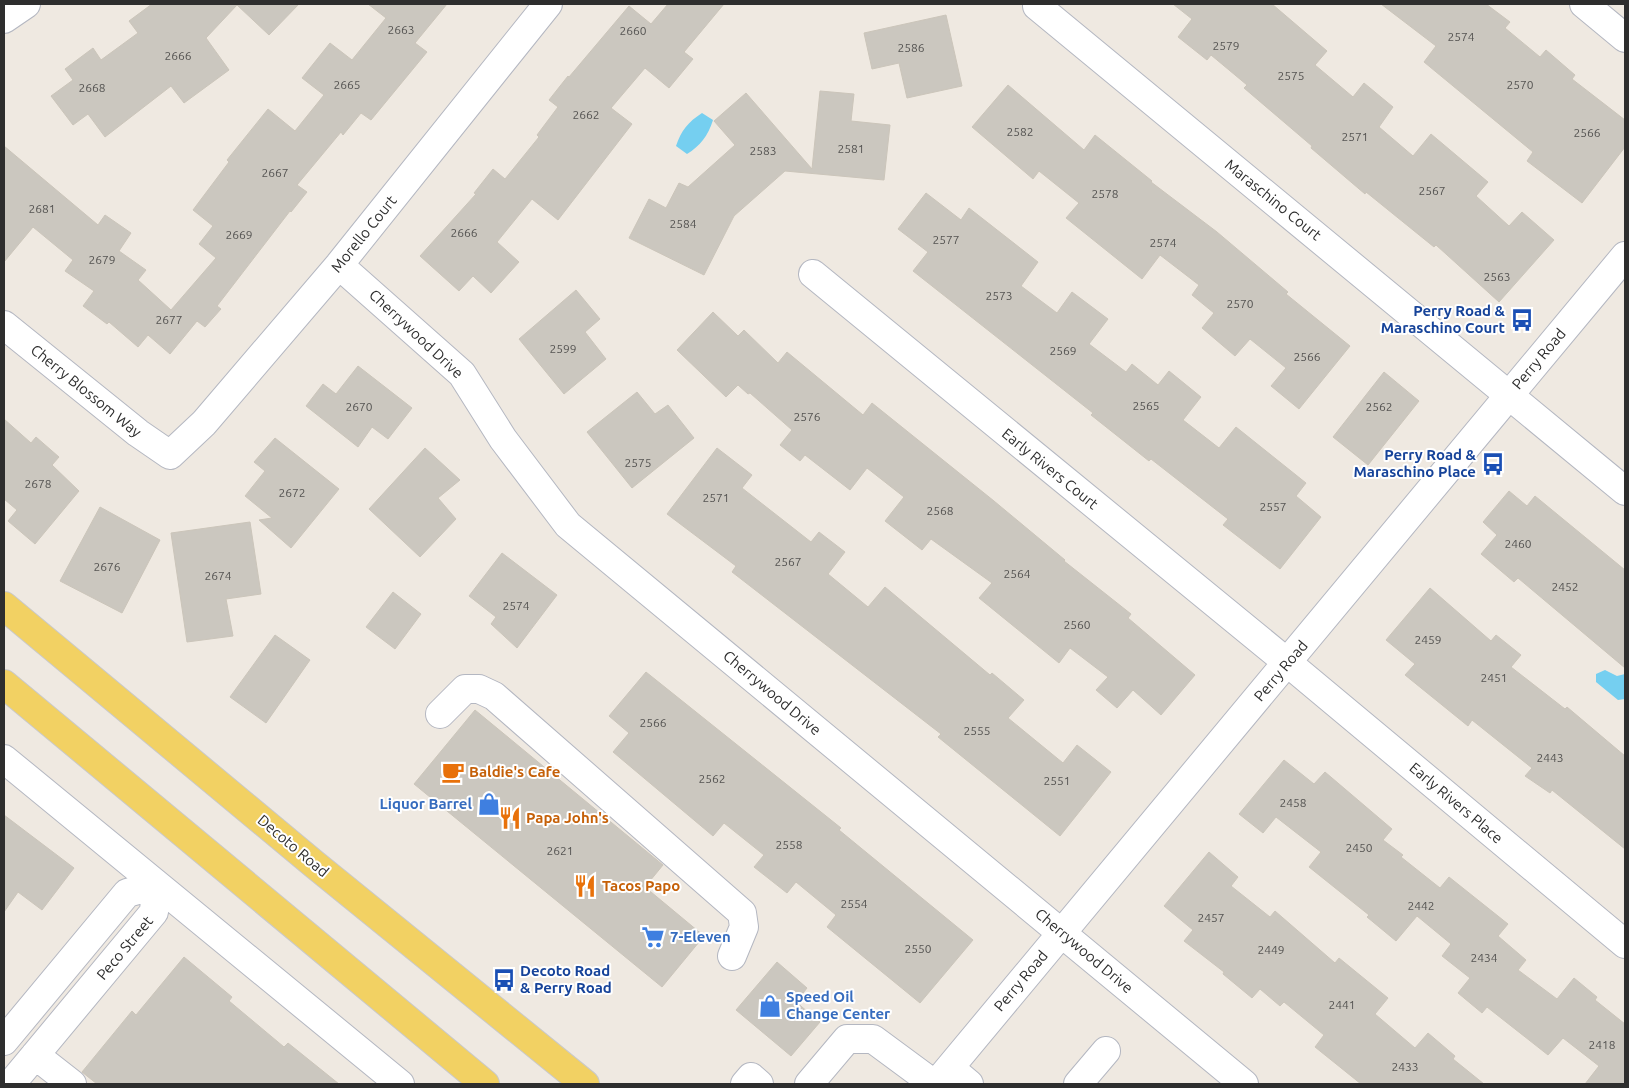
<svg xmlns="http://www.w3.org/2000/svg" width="1629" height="1088" font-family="Ubuntu,sans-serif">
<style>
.water{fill:#75cff0}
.building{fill:#cbc7bf;stroke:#cbc5ba}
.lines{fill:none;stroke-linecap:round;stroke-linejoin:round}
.minor-casing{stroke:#b4b7c1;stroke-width:30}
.major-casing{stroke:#c9c9c9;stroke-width:30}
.minor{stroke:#fff;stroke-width:28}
.major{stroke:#f2d163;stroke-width:28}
.labels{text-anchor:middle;stroke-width:4;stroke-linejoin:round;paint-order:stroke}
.number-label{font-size:12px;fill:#555452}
.street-label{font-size:15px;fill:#2e2e2e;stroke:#fff}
.transit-label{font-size:15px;font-weight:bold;fill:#164399;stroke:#fff;text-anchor:end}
.food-label{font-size:15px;font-weight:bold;fill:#c56008;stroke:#fff;text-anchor:start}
.shop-label{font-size:15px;font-weight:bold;fill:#366cbe;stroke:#fff;text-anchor:start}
</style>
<rect width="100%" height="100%" fill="#efe9e1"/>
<path class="water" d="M702,113L713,120C708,136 700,146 687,154L676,146C681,131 688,122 702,113Z
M1605,670L1617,676L1625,674V699L1618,700L1596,682V674Z"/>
<path class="building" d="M152,4H299L269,35L237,5L206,38L229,70L184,103L171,86L105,137L88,114L73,125L51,96L73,80L65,69L93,48L101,60L138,33L129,21Z
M368,4H447L415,43L427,52L371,120L361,113L343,135L341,132L297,185L307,192L291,212L290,211L217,306L221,309L205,327L197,321L170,354L148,335L138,347L109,322L107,324L83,306L94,291L65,271L73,260L33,227L4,262V146L98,225L105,215L131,233L119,251L146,270L138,280L171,310L216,258L199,244L213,226L193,210L229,162L227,160L268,109L295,131L324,95L302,78L330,43L352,60L386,18Z
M668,4H724L684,52L693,59L669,88L645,68L611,108L632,124L558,220L532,199L497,242L519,262L491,293L473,276L459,291L420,256L476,194L474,193L493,169L505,179L539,137L537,135L558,107L549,100L568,76L569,77L629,6L651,24Z
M1173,4H1272L1327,51L1315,65L1353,97L1364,83L1393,107L1379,127L1413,156L1431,134L1488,182L1476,196L1509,226L1522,212L1554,240L1499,302L1436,245L1434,247L1366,192L1365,194L1311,148L1312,146L1244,88L1247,85L1211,55L1207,60L1178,37L1192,19Z
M1381,4H1486L1510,22L1505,28L1540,57L1546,50L1575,75L1572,79L1625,120V147L1582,203L1527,161L1533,152L1424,62L1436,46Z
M946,15L962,86L907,98L899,63L872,69L864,33Z
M1008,85L1084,150L1095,135L1152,181L1151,182L1217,232L1288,292L1286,294L1350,346L1299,409L1271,386L1286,368L1250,339L1235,356L1202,328L1214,313L1192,295L1199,285L1160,255L1142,279L1066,218L1079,203L1039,171L1033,179L972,127Z
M820,91L854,94L851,121L890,125L884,180L785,171L734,216L704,275L629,238L649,199L666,208L679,183L688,187L735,145L714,121L746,93L812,169Z
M926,193L961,220L969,208L1038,262L1021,286L1057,313L1072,292L1108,319L1089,344L1126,372L1132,364L1158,385L1169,371L1201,397L1183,420L1219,448L1236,427L1306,483L1296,496L1321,517L1280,569L1223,525L1228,519L1151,459L1149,461L1091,415L1093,413L913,271L928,252L898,229Z
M576,290L600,319L585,332L606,359L564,394L519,339Z
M713,312L738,336L744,330L778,363L787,352L863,415L872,403L994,501L1065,560L1064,561L1131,614L1128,618L1195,675L1161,715L1133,690L1117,708L1096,690L1108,677L1070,648L1059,663L979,598L992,583L931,539L922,550L885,521L904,497L867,468L850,490L805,455L800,461L780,445L792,430L750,393L748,394L738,385L726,397L677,350Z
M358,366L412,408L388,439L372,427L358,447L306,406L323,384L336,394Z
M1384,372L1419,401L1368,465L1333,437Z
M637,392L655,414L668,405L694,438L632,488L587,432Z
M4,419L31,443L36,437L59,457L52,465L79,491L35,544L8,521L17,510L4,499Z
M275,438L339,489L291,548L259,520L272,518L245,496L265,471L254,462Z
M425,448L460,480L438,498L456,519L420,557L369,509Z
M717,448L752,475L742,488L811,542L819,532L845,552L828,574L868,607L885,587L990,675L992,673L1024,700L1008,718L1063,763L1077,745L1111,772L1060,836L938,737L941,734L732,572L736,566L667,514Z
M1509,491L1527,506L1535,496L1625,570V668L1518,578L1514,582L1481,554L1497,535L1483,522Z
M100,507L160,540L122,613L60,581Z
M250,522L261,594L226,599L233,636L187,642L171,533Z
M502,553L557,595L517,648L491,624L496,617L469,596Z
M1430,588L1491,641L1496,635L1521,655L1511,667L1565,709L1567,707L1625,756V849L1552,790L1550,793L1525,776L1532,768L1472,720L1468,726L1405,675L1415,664L1386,640Z
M393,592L421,614L395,649L366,627Z
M275,635L310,660L266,723L230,697Z
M646,672L841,828L839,830L973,940L920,1003L827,927L836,915L796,882L787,893L754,867L764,855L724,823L713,836L613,752L629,733L609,716Z
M475,710L663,865L645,887L704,936L662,987L414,784Z
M1284,760L1314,784L1325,772L1392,829L1383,840L1403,855L1401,857L1440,888L1449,877L1508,924L1498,936L1526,960L1518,970L1557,999L1574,978L1597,997L1595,1000L1625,1024V1084H1585L1599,1066L1563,1038L1548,1055L1487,1007L1482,1013L1458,993L1470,978L1442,956L1451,944L1417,916L1396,941L1367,917L1369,915L1309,867L1321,852L1276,817L1263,833L1239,814Z
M4,815L74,868L42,910L18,892L4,912Z
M1209,852L1238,877L1231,886L1270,917L1275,911L1335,963L1339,958L1388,998L1375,1014L1415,1048L1428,1033L1455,1056L1453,1059L1484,1084H1361L1315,1047L1324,1035L1284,1002L1280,1006L1260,989L1252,998L1223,974L1224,972L1184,941L1193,930L1164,906Z
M184,957L232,997L229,1001L284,1047L288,1043L339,1084H97L82,1072L132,1011L136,1015Z
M777,962L807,988L796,1002L820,1022L791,1056L736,1010Z"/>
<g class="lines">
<defs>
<path id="minor" d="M1584,4L1625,38
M1037,6L1625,491
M4,19L26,4
M339,265L462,374L503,439L568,525L1244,1084
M813,274L1288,663L1625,944
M4,325L138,433L170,455L204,423L339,265L548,4
M440,714L465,689H479L494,696L742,913L744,927L732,956
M4,759L400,1084
M4,1041L127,893L156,885L154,912L11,1084
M35,1055L72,1084
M950,1068L969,1084
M745,1084L751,1077L759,1084
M809,1084L847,1039H873L934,1084
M936,1084L1625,256
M1078,1084L1106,1051"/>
<path id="major" d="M4,606L314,864L585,1084
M4,684L485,1084"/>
</defs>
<use href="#minor" class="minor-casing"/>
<use href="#major" class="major-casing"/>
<use href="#minor" class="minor"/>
<use href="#major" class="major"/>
</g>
<defs>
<symbol id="bus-bare" viewBox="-9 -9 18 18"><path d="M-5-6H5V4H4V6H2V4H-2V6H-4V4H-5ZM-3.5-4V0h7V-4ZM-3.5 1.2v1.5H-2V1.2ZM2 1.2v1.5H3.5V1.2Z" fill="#1a4fb4" stroke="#fff" stroke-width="2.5" paint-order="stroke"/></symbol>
<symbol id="cafe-bare" viewBox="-9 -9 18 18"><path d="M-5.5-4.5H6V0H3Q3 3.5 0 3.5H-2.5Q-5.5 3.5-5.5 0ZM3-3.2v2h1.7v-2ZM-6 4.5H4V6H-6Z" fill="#e8710a" stroke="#fff" stroke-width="2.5" paint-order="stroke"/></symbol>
<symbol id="shop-bare" viewBox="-9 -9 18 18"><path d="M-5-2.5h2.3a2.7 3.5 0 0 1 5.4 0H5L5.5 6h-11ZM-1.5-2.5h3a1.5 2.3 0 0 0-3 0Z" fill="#3f7fe0" stroke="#fff" stroke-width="2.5" paint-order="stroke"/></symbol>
<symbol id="restaurant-bare" viewBox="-9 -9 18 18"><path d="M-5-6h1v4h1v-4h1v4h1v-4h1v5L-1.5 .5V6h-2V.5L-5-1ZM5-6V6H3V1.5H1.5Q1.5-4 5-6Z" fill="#e8710a" stroke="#fff" stroke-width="2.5" paint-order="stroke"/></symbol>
<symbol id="supermarket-bare" viewBox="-9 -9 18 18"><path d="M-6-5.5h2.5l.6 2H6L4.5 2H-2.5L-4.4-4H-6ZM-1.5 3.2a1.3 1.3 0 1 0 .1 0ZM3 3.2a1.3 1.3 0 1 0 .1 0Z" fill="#3f7fe0" stroke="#fff" stroke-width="2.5" paint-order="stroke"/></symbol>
</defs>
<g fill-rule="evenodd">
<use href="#bus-bare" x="1506" y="304" width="32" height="32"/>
<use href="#bus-bare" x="1477" y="448" width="32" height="32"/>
<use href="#cafe-bare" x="437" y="756" width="32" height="32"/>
<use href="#shop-bare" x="473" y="788" width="32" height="32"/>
<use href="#restaurant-bare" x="494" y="802" width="32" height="32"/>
<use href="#restaurant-bare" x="569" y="870" width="32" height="32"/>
<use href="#supermarket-bare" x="637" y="921" width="32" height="32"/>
<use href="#bus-bare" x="488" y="964" width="32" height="32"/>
<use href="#shop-bare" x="754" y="990" width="32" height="32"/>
</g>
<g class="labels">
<g class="number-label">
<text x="401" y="34">2663</text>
<text x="633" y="35">2660</text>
<text x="1461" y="41">2574</text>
<text x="1226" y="50">2579</text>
<text x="911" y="52">2586</text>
<text x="178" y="60">2666</text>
<text x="1291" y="80">2575</text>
<text x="347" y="89">2665</text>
<text x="1520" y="89">2570</text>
<text x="92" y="92">2668</text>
<text x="586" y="119">2662</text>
<text x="1020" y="136">2582</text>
<text x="1587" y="137">2566</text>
<text x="1355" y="141">2571</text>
<text x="851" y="153">2581</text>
<text x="763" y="155">2583</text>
<text x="275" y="177">2667</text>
<text x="1432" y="195">2567</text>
<text x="1105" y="198">2578</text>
<text x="42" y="213">2681</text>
<text x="683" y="228">2584</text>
<text x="464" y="237">2666</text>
<text x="239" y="239">2669</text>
<text x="946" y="244">2577</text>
<text x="1163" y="247">2574</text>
<text x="102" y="264">2679</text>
<text x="1497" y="281">2563</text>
<text x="999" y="300">2573</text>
<text x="1240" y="308">2570</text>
<text x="169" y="324">2677</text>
<text x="563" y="353">2599</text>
<text x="1063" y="355">2569</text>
<text x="1307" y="361">2566</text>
<text x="1146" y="410">2565</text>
<text x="359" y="411">2670</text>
<text x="1379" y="411">2562</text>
<text x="807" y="421">2576</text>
<text x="638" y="467">2575</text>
<text x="38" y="488">2678</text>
<text x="292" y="497">2672</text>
<text x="716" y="502">2571</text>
<text x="1273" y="511">2557</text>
<text x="940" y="515">2568</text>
<text x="1518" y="548">2460</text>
<text x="788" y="566">2567</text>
<text x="107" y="571">2676</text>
<text x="1017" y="578">2564</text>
<text x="218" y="580">2674</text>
<text x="1565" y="591">2452</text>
<text x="516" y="610">2574</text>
<text x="1077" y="629">2560</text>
<text x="1428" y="644">2459</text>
<text x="1494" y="682">2451</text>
<text x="653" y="727">2566</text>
<text x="977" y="735">2555</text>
<text x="1550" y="762">2443</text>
<text x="712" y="783">2562</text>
<text x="1057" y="785">2551</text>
<text x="1293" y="807">2458</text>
<text x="789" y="849">2558</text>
<text x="1359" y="852">2450</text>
<text x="560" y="855">2621</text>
<text x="854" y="908">2554</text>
<text x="1421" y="910">2442</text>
<text x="1211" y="922">2457</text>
<text x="918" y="953">2550</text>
<text x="1271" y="954">2449</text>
<text x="1484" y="962">2434</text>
<text x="1342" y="1009">2441</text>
<text x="1602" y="1049">2418</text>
<text x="1405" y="1071">2433</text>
</g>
<g class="street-label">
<text transform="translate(1273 200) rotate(39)" y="5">Maraschino Court</text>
<text transform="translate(364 234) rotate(-51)" y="5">Morello Court</text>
<text transform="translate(416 334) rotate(43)" y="5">Cherrywood Drive</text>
<text transform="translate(1539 359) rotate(-50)" y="5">Perry Road</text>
<text transform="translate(86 391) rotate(39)" y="5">Cherry Blossom Way</text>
<text transform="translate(1050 469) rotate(39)" y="5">Early Rivers Court</text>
<text transform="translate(1281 671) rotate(-50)" y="5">Perry Road</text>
<text transform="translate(772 693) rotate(40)" y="5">Cherrywood Drive</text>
<text transform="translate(1456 803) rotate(40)" y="5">Early Rivers Place</text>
<text transform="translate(293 846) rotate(40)" y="5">Decoto Road</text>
<text transform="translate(125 948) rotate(-50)" y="5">Peco Street</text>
<text transform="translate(1084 951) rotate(40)" y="5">Cherrywood Drive</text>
<text transform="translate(1021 981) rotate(-50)" y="5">Perry Road</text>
</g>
<g class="transit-label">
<text x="1505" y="316">Perry Road &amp;<tspan x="1505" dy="17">Maraschino Court</tspan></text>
<text x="1476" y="460">Perry Road &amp;<tspan x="1476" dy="17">Maraschino Place</tspan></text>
<text x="520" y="976" text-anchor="start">Decoto Road<tspan x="520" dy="17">&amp; Perry Road</tspan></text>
</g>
<g class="food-label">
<text x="469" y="777">Baldie's Cafe</text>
<text x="526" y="823">Papa John's</text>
<text x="602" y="891">Tacos Papo</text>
</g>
<g class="shop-label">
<text x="472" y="809" text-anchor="end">Liquor Barrel</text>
<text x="670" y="942">7-Eleven</text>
<text x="786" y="1002">Speed Oil<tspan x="786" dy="17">Change Center</tspan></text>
</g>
</g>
<rect width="1629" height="1088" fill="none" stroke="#2e2e2e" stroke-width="10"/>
</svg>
